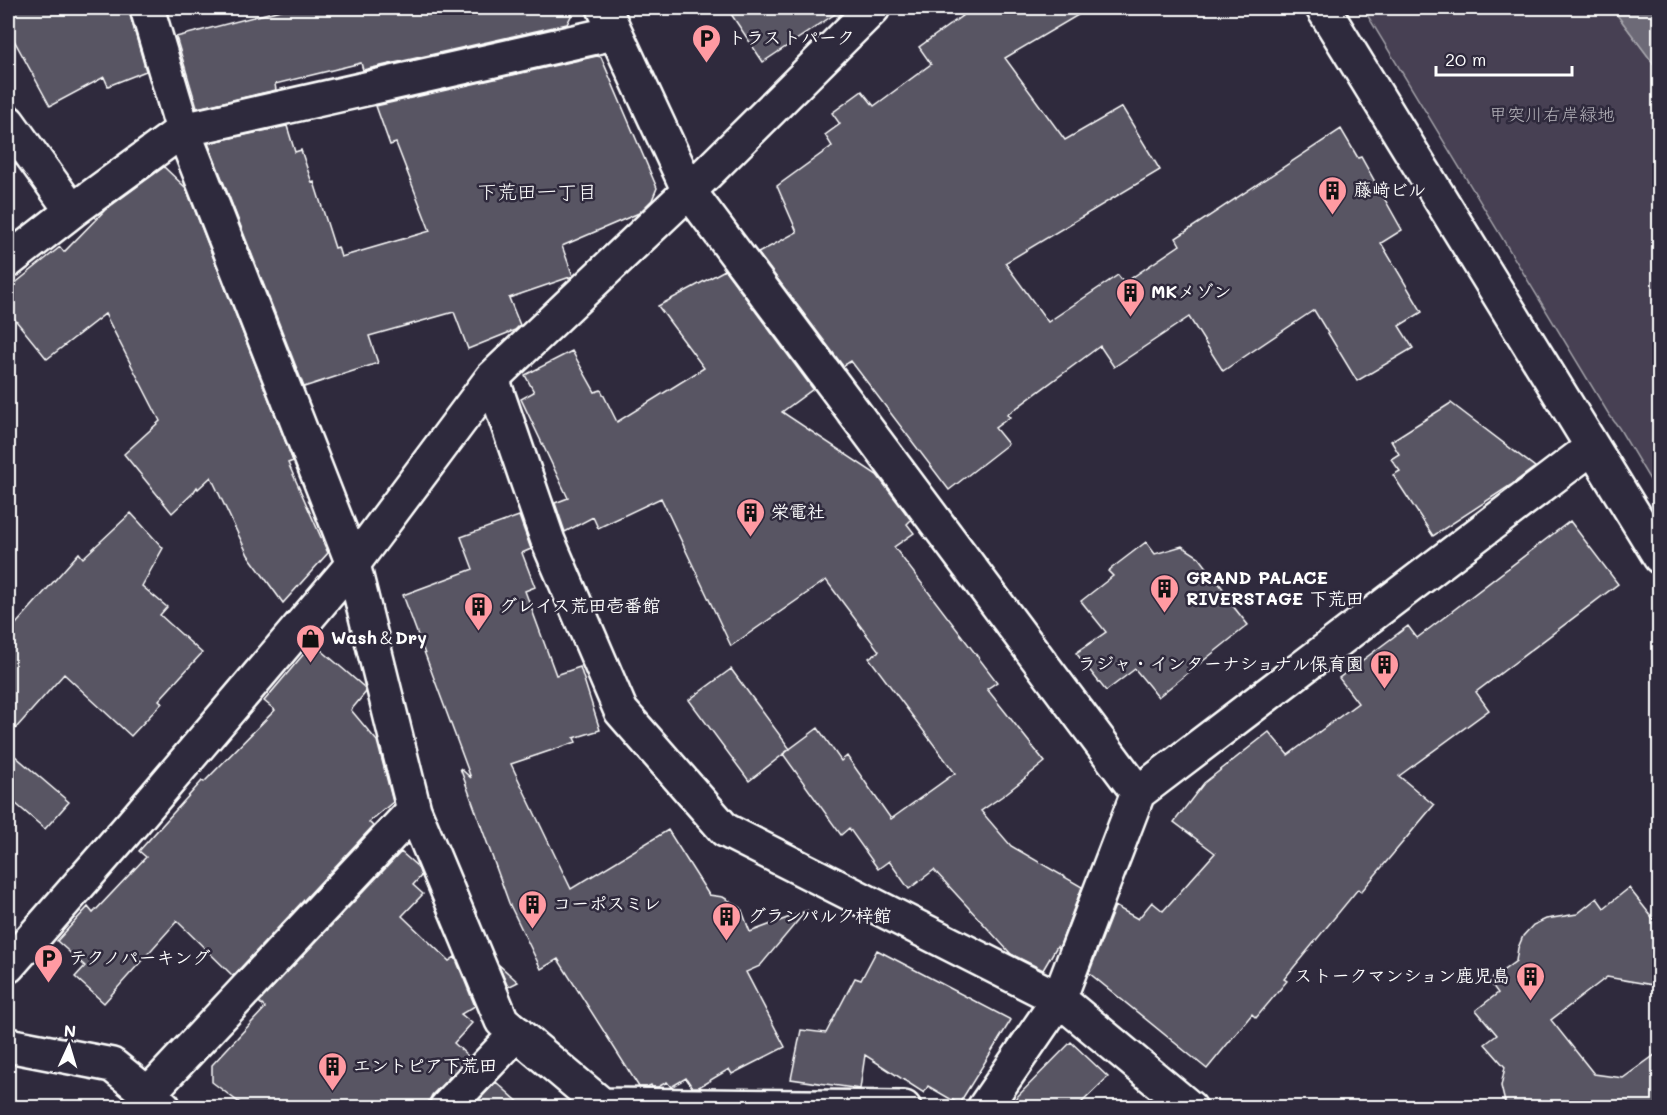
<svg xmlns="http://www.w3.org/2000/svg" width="1667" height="1115" font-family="Mali,'Klee One',sans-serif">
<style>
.green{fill:#464152;stroke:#a2a0a8;stroke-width:1.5}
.water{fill:#6d6a77;stroke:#a7a6ad;stroke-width:1.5}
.building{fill:#595564;stroke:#fff;stroke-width:1.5}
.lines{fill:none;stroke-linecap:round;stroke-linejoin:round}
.minor-casing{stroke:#fff;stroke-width:38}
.minor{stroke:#2f2a3d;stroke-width:33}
.labels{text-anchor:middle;stroke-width:5;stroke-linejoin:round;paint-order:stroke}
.poi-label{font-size:18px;font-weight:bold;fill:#fff;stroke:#2f2a3d;text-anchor:start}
.park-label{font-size:18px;fill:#b5b3ba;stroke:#2f2a3d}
.neighbourhood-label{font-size:20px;fill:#fff;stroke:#2f2a3d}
</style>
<rect width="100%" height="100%" fill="#2f2a3d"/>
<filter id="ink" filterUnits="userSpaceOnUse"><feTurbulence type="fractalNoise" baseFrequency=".0167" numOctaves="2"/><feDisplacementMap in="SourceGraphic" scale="12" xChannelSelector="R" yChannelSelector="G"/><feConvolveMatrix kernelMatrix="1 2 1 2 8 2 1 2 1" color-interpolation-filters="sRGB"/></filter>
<g filter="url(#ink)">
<path class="green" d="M1363,8H1612L1659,71V495L1619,428L1608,413Z"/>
<path class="water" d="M1612,8H1659V71Z"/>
<path class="building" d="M8,8H128L146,71L108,86L104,77L50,106L8,29Z
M288,8H575L567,24L363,70L361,63L275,84L276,90L197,108L176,37Z
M727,8H844L763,62Z
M973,8H1090L1005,58L1065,140L1122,107L1160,170L1005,263L1048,322L1118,275L1124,283L1180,245L1176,238L1341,129L1358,158L1361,157L1402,230L1381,243L1422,312L1399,326L1413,348L1357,381L1314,310L1223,371L1189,317L1114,367L1100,346L1007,415L1010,417L995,428L1008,444L949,490L851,361L843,366L758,253L797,232L777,186L832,146L825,135L840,124L832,113L862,91L874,106L931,64L919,47Z
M597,56L601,57L657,188L652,200L639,213L562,246L573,276L509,298L520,325L515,330L468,349L454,312L369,336L378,363L304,387L208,143L287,126L295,152L301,150L312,183L314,182L335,248L338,247L341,257L430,231L396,143L390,145L376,106Z
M164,167L186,188L293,461L288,463L328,553L283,603L248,555L211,477L198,489L197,487L193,493L172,513L124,454L160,421L105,314L47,359L8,311V289L60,247L64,252L105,210Z
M725,270L813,389L782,412L877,475L911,520L907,524L914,533L894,547L997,682L987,689L1045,762L1004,795L981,811L1011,846L1082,887L1059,948L1057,946L1043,970L1011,954L934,870L909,889L889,861L878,869L849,828L841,835L783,754L818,728L841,761L847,756L891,819L955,773L869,658L879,651L826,580L731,646L661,498L598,528L593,517L565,532L555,503L568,498L521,399L534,392L525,375L572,351L595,392L601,390L617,422L704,368L658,306Z
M1451,403L1535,467L1511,485L1433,536L1393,475L1400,471L1391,459L1399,454L1391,441Z
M131,513L163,548L142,586L167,607L160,615L202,653L159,700L162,703L131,736L64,674L8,737V633L79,553L83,558Z
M519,516L531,549L522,553L535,587L525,591L556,675L580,667L600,730L574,738L576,742L511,764L571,889L668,830L709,895L723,897L741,908L750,932L806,911L760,966L746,972L785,1047L732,1074L729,1069L699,1087H692L686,1078L671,1087L667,1082L658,1087H652L651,1085L647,1087H639L558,959L541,969L509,903L460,768L471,778L403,595L473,569L461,537Z
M1570,521L1618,584L1476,692L1489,710L1399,776L1434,805L1361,892L1358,889L1284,979L1287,981L1256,1018L1252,1014L1207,1069L1089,973L1115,906L1138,919L1152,902L1163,911L1215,853L1174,822L1204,783L1269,732L1288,755L1358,703L1339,678L1408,626L1417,638Z
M1146,542L1155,554L1182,546L1199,557L1227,594L1225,596L1248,625L1158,697L1135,669L1106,691L1076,653L1106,632L1081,601L1113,576L1108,571Z
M313,643L364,687L366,692L351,710L377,741L393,802L369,822L373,826L233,976L177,921L104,1003L75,977L85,966L57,941L88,907L93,913L146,857L139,851L202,781L204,782L275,710L264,701Z
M731,669L790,749L749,781L689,700Z
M8,750L69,802L45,829L8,797Z
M401,852L418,867L421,876L413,885L423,894L402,916L449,961L455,957L475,1006L461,1014L472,1023L454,1043L469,1057L432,1095L428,1103V1107H245L212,1082V1065L265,1008L259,1002Z
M1629,888L1659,926V986L1607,977L1551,1020L1594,1074L1623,1078L1659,1052V1107H1506L1501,1086L1505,1067L1485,1044L1497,1035L1476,1010L1498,993L1489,981L1516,961L1518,948L1523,936L1533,925L1546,919L1577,914L1597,898L1604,908Z
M877,950L1011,1020L959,1104L928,1086L924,1093L865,1055L860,1089L791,1079L801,1030L826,1033L855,978L861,980Z
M498,964L518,982L508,987Z
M1071,1042L1108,1077L1077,1107H1007Z
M496,1082L524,1107H472Z"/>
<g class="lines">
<defs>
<path id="minor" d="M147,8L183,130L353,564L414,810L502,1021L602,1105L904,1108
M604,8L689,191L1138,793
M1323,8L1660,557
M8,122L72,211
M8,261L72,211L183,130L614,33
M492,378L548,541L621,711L725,830L1059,999L1190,1108
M8,966L133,823L353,564L492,378L689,191L873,8
M8,1045L112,1065L163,1106
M148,1094L414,810
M446,1108L517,1033
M984,1108L1059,999L1138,793L1591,448"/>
</defs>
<use href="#minor" class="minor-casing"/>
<use href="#minor" class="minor"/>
</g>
</g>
<defs>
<symbol id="parking-pin" viewBox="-11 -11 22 30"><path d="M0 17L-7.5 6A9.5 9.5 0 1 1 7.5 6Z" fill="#ff9aa2" stroke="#2f2a3d"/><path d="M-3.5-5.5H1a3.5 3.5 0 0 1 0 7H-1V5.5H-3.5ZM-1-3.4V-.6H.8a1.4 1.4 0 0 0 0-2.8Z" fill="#111"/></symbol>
<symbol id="building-pin" viewBox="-11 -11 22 30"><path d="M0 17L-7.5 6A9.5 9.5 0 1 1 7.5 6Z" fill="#ff9aa2" stroke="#2f2a3d"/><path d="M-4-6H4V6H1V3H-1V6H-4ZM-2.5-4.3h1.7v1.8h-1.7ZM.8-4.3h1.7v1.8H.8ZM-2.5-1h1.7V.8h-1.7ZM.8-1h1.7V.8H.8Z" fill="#111"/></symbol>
<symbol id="shop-pin" viewBox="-11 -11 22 30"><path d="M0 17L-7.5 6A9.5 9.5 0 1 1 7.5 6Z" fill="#ff9aa2" stroke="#2f2a3d"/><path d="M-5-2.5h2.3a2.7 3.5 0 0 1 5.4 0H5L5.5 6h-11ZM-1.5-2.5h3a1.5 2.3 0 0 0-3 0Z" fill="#111"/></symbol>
</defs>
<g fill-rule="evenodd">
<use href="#parking-pin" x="690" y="22" width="33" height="45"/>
<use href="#building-pin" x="1316" y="174" width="33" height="45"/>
<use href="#building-pin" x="1114" y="276" width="33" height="45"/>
<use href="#building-pin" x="734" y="496" width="33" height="45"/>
<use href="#building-pin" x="1148" y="572" width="33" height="45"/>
<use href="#building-pin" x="462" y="590" width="33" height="45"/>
<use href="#shop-pin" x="294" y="622" width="33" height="45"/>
<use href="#building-pin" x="1368" y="648" width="33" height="45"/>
<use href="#building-pin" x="516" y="888" width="33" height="45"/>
<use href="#building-pin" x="710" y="900" width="33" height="45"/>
<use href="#parking-pin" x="32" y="942" width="33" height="45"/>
<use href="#building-pin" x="1514" y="960" width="33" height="45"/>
<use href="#building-pin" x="316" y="1050" width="33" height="45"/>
</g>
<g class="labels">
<g class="poi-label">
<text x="728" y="44">トラストパーク</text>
<text x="1354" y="196">藤﨑ビル</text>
<text x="1151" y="298">MKメゾン</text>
<text x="771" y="518">栄電社</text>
<text x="1186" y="584">GRAND PALACE<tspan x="1186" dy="21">RIVERSTAGE 下荒田</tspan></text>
<text x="499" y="612">グレイス荒田壱番館</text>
<text x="331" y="644">Wash＆Dry</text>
<text x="1364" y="670" text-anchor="end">ラジャ・インターナショナル保育園</text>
<text x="553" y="910">コーポスミレ</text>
<text x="748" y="922">グランパルク梓館</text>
<text x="69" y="964">テクノパーキング</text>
<text x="1510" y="982" text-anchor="end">ストークマンション鹿児島</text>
<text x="353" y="1072">エントピア下荒田</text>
</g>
<g class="park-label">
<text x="1552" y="121">甲突川右岸緑地</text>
</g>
<g class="neighbourhood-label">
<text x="537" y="199">下荒田一丁目</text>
</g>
</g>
<rect width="1667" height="1115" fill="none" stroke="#2f2a3d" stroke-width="30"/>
<rect x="15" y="15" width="1637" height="1085" fill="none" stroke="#fff" stroke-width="2" filter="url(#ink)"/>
<g transform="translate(69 1046) rotate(4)" stroke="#2f2a3d" stroke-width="4.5" paint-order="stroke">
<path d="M0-4.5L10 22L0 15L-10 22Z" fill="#ffffff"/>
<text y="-9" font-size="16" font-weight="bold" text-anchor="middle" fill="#ffffff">N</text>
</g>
<path d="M1436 66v9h136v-9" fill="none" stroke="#ffffff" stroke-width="3"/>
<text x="1445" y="66" font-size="18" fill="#ffffff" stroke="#2f2a3d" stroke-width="4.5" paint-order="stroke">20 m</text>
</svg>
